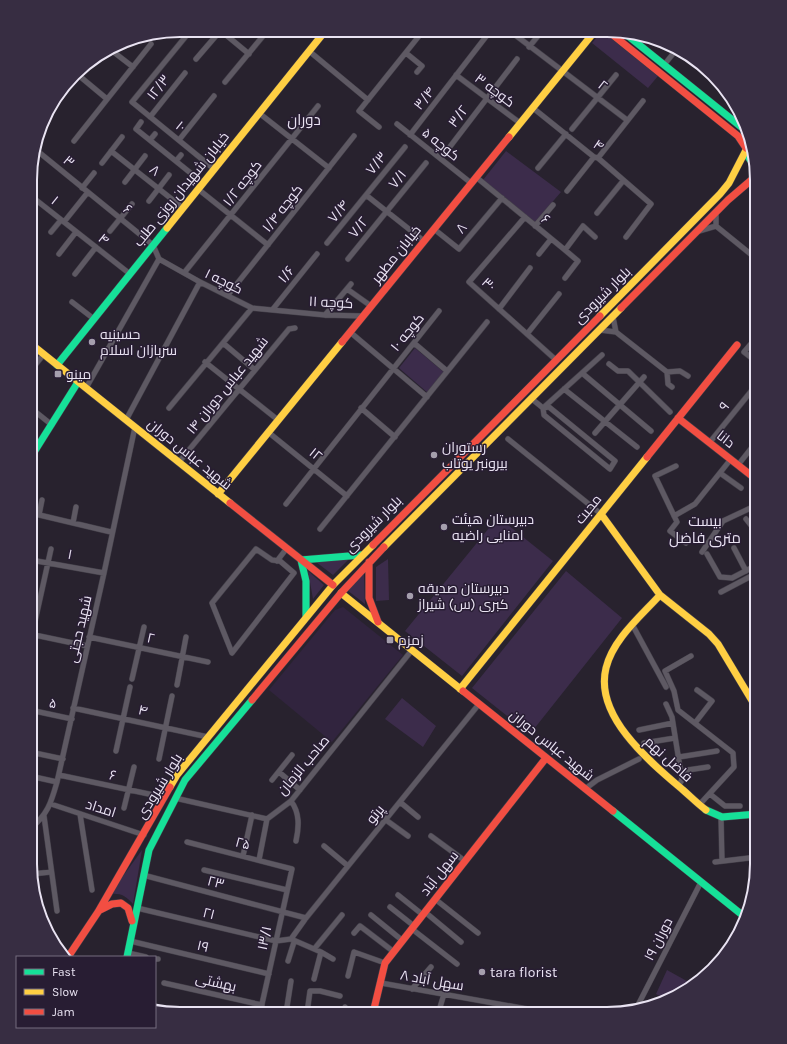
<svg xmlns="http://www.w3.org/2000/svg" width="787" height="1044" font-family="Karla,Cairo,sans-serif">
<style>
.built{fill:#31243e}
.green{fill:#3c2c4b}
.lines{fill:none;stroke-linecap:round;stroke-linejoin:round}
.street-casing{stroke:#44404a;stroke-width:6}
.fast-casing{stroke:#44404a;stroke-width:8}
.slow-casing{stroke:#44404a;stroke-width:8}
.jam-casing{stroke:#44404a;stroke-width:8}
.street{stroke:#5e5963;stroke-width:5}
.fast{stroke:#16e098;stroke-width:7}
.slow{stroke:#ffcf43;stroke-width:7}
.jam{stroke:#f24e42;stroke-width:7}
.poi-dot{fill:#a59fad;stroke:#281d33;stroke-width:1.5}
.labels{text-anchor:middle;stroke-width:3;stroke-linejoin:round;paint-order:stroke}
.street-label{font-size:14px;fill:#e9e3f2;stroke:#281d33}
.poi-label{font-size:14px;fill:#e9e3f2;stroke:#281d33;text-anchor:start}
.neighbourhood-label{font-size:15px;fill:#e9e3f2;stroke:#281d33}
.rim{fill:none;stroke:#e9e3f2;stroke-width:2}
</style>
<rect width="100%" height="100%" fill="#28222e"/>
<path class="built" d="M343,607L403,655L332,742L269,690L335,610Z"/>
<path class="green" d="M602,31L658,76L648,88L592,43Z
M506,151L561,192L535,222L483,180Z
M415,348L445,373L428,393L399,368Z
M498,517L553,561L462,676L405,631Z
M349,559L333,575L316,562Z
M388,559L389,600L376,601V567Z
M308,571L324,585L313,599Z
M566,571L622,618L530,734L472,688Z
M364,573L365,604L347,590Z
M402,698L436,726L423,747L385,719Z
M142,850L133,904C126,896 121,893 110,894Z
M667,970L694,985L674,998L667,1000L656,994Z"/>
<g class="lines">
<defs>
<path id="street" d="M191,30L132,102L214,169
M220,30L249,54
M357,31L359,32
M510,31L627,120
M529,47L542,31
M111,50L133,67
M309,51L368,100
M406,53L422,66L417,72
M196,59L221,30
M664,65L676,50
M77,74L107,99
M456,75L520,123
M225,82L268,30
M533,108L594,157L598,158L651,204L626,237
M259,113L329,168
M46,116L88,63
M150,117L185,73
M141,122L136,129L203,183
M397,124L471,183
M379,127L359,111L423,31
M572,129L616,75
M410,135L488,34
M150,140L155,134
M179,140L214,96
M74,141L151,44
M449,148L517,59
M35,149L153,245L159,259L200,282L252,308L325,315L362,316
M111,151L183,208
M598,158L643,101
M176,161L181,155
M102,163L122,137
M538,168L566,134
M476,177L565,250L583,226L595,237
M125,182L145,156
M82,188L94,173
M198,189L268,245
M567,191L594,157
M366,195L424,241
M31,196L130,274
M149,201L169,175
M597,213L623,181
M525,217L469,282L556,360
M64,222L88,192
M535,226L553,205
M716,226L753,256L757,255
M434,229L459,249L502,198
M110,231L132,204
M699,231L716,226V213
M51,232L61,220
M327,243L405,147
M59,254L76,232
M539,254L551,239
M348,259L426,163
M184,273L318,106
M75,274L96,247
M565,278L578,261L565,250
M347,289L371,306
M228,295L354,136
M72,302L94,319
M273,309L317,254
M499,309L530,268
M325,315L351,284
M600,330L616,332L613,317
M350,332L427,397
M616,332L667,372
M527,334L559,294
M223,343L255,370
M414,343L447,371
M205,362L278,420
M757,362L744,352L757,337
M609,364L618,371H628L670,412
M31,370L44,354
M582,373L651,431
M672,387L668,384L667,372L680,371L688,376
M86,388L159,259
M564,389L637,447
M532,399L543,408L602,355
M549,407L615,461L610,469L544,415L543,408Z
M169,408L252,308
M361,408L395,437
M32,409L52,425
M126,420L200,282
M268,432L347,496
M595,433L644,377
M508,439L601,514
M710,442L757,384
M179,462L289,329L295,328
M738,465L757,441
M676,466L655,476L677,522L670,531L686,543
M720,473L741,488
M286,504L439,311
M31,513L111,532
M39,515L42,500
M674,516L695,504L731,459
M746,519L757,533
M73,523L76,507
M320,529L487,322
M734,548L746,571
M256,549L272,560L280,561L294,573L232,653L212,603Z
M702,552L723,521L757,505
M707,554L720,577L732,578L757,565
M31,560L104,573
M277,561L287,548
M721,592L757,573
M633,626L666,687
M30,634L87,646
M89,637L208,662
M30,644L51,549
M691,656L665,671L674,691L678,710L733,753L734,767L700,804
M132,679L144,627
M177,685L186,637
M666,704L672,717L682,780L678,786
M73,708L208,737
M30,710L72,719
M695,723L712,701L697,690
M639,730L673,723
M644,743L675,738
M116,751L130,687
M30,752L63,759
M679,757L717,751
M159,759L172,696
M681,771L708,767
M279,772L300,790
M59,775L163,797
M30,776L57,782
M272,780L292,755
M585,789L597,780L639,759
M710,794L725,806H740
M175,798L267,819L291,801L412,650
M291,801C300,813 299,827 296,841
M400,802L418,817
M51,804L144,835
M124,808L134,767
M80,814L92,890
M44,816L57,911
M721,817L722,861
M30,820L31,828
M386,820L408,836
M30,829C48,814 51,803 57,782L104,573L135,427
M431,836L465,861
M187,842L292,869L260,1013
M324,846L348,866
M243,856L252,815
M259,860L267,819
M715,862L749,858
M204,870L287,890
M32,874L51,872
M143,875L306,918
M398,895L423,915
M435,899L478,933
M390,907L414,926
M137,908L276,941L291,939
M425,912L461,942
M371,915L403,941
M412,929L457,964
M354,933L360,926L394,952
M291,939L306,918L479,704
M291,939L321,952L314,979
M130,941L269,974
M315,948L342,915
M321,952L333,959
M128,953L146,957
M155,959H158
M288,961L294,942
M348,976L354,952L385,963
M164,983L262,1005
M381,983L555,1014
M412,989L431,967
M375,1007L387,1013
M637,1007L701,882
M286,1013L291,981
M307,1013L310,991H320L340,996
M344,1013L345,1007
M397,1013L400,1012
M438,1014L444,994"/>
<path id="fast" d="M622,31L745,130
M748,140L746,154L754,165
M57,365L167,228
M31,457L78,382
M301,560L361,555
M301,560L306,581V617
M706,810L722,817L757,814
M613,811L746,918
M127,957L149,850L185,780L252,700"/>
<path id="slow" d="M509,137L595,31
M167,228L326,30
M600,316L720,194L729,183L746,150
M31,344L230,503
M218,494L342,342
M601,514L660,595L709,634L718,644L757,709
M384,547L621,308
M341,593L463,691
M660,595C641,616 613,639 606,668C594,716 650,762 683,790C691,797 698,804 706,810
M460,689L647,457
M170,787L177,775L333,585L373,545"/>
<path id="jam" d="M608,31L738,136L746,148
M621,308L728,200L756,176
M342,342L509,137
M678,418L757,480
M647,457L737,345
M230,503L333,585
M373,545L600,316
M369,562V598L378,622
M463,691L613,811
M252,700L341,593L384,547
M100,910L112,904L121,903L128,908L132,921
M68,957L98,912L170,787
M373,1013L385,963L546,758"/>
</defs>
<use href="#street" class="street-casing"/>
<use href="#fast" class="fast-casing"/>
<use href="#slow" class="slow-casing"/>
<use href="#jam" class="jam-casing"/>
<use href="#street" class="street"/>
<use href="#fast" class="fast"/>
<use href="#slow" class="slow"/>
<use href="#jam" class="jam"/>
</g>
<g class="poi-dot">
<circle cx="92" cy="342" r="4"/>
<rect x="54" y="370" width="8" height="8" rx="2"/>
<circle cx="434" cy="455" r="4"/>
<circle cx="444" cy="527" r="4"/>
<circle cx="410" cy="596" r="4"/>
<rect x="386" y="636" width="8" height="8" rx="2"/>
<circle cx="482" cy="972" r="4"/>
</g>
<g class="labels">
<g class="street-label">
<text transform="translate(603 85) rotate(38)" y="5">۲</text>
<text transform="translate(158 87) rotate(-52)" y="5">۱۲/۳</text>
<text transform="translate(495 90) rotate(37)" y="5">کوچه ۳</text>
<text transform="translate(424 98) rotate(-52)" y="5">۳/۴</text>
<text transform="translate(458 116) rotate(-53)" y="5">۳/۲</text>
<text transform="translate(181 126) rotate(39)" y="5">۱۰</text>
<text transform="translate(441 144) rotate(39)" y="5">کوچه ۵</text>
<text transform="translate(599 145) rotate(35)" y="5">۴</text>
<text transform="translate(69 161) rotate(40)" y="5">۳</text>
<text transform="translate(376 163) rotate(-51)" y="5">۷/۳</text>
<text transform="translate(155 170) rotate(38)" y="5">۸</text>
<text transform="translate(397 179) rotate(-51)" y="5">۷/۱</text>
<text transform="translate(242 183) rotate(-52)" y="5">کوچه ۱/۲</text>
<text transform="translate(181 189) rotate(-51)" y="5">خیابان شهیدان روزی طلب</text>
<text transform="translate(55 200) rotate(39)" y="5">۱</text>
<text transform="translate(282 208) rotate(-52)" y="5">کوچه ۱/۴</text>
<text transform="translate(128 209) rotate(39)" y="5">۶</text>
<text transform="translate(338 211) rotate(-51)" y="5">۷/۴</text>
<text transform="translate(546 219) rotate(39)" y="5">۶</text>
<text transform="translate(358 227) rotate(-51)" y="5">۷/۲</text>
<text transform="translate(461 228) rotate(-50)" y="5">۸</text>
<text transform="translate(104 239) rotate(39)" y="5">۴</text>
<text transform="translate(396 254) rotate(-51)" y="5">خیابان مطهر</text>
<text transform="translate(286 274) rotate(-51)" y="5">۱/۶</text>
<text transform="translate(224 281) rotate(26)" y="5">کوچه ۱</text>
<text transform="translate(489 284) rotate(42)" y="5">۳۰</text>
<text transform="translate(602 295) rotate(-45)" y="5">بلوار شیرودی</text>
<text transform="translate(331 302) rotate(3)" y="5">کوچه ۱۱</text>
<text transform="translate(407 332) rotate(-51)" y="5">کوچه ۱۰</text>
<text transform="translate(227 385) rotate(-51)" y="5">شهید عباس دوران ۱۴</text>
<text transform="translate(724 406) rotate(-51)" y="5">۹</text>
<text transform="translate(726 439) rotate(38)" y="5">دانا</text>
<text transform="translate(190 454) rotate(39)" y="5">شهید عباس دوران</text>
<text transform="translate(316 454) rotate(39)" y="5">۱۲</text>
<text transform="translate(588 509) rotate(-51)" y="5">محبت</text>
<text transform="translate(373 524) rotate(-45)" y="5">بلوار شیرودی</text>
<text transform="translate(70 554) rotate(11)" y="5">۱</text>
<text transform="translate(79 629) rotate(-77)" y="5">شهید حجتی</text>
<text transform="translate(151 638) rotate(12)" y="5">۲</text>
<text transform="translate(53 703) rotate(12)" y="5">۵</text>
<text transform="translate(143 710) rotate(12)" y="5">۴</text>
<text transform="translate(552 745) rotate(39)" y="5">شهید عباس دوران</text>
<text transform="translate(669 759) rotate(43)" y="5">فاضل نهم</text>
<text transform="translate(303 765) rotate(-50)" y="5">صاحب الزمان</text>
<text transform="translate(113 775) rotate(13)" y="5">۶</text>
<text transform="translate(159 786) rotate(-58)" y="5">بلوار شیرودی</text>
<text transform="translate(101 808) rotate(18)" y="5">امداد</text>
<text transform="translate(375 814) rotate(-51)" y="5">پرتو</text>
<text transform="translate(243 843) rotate(15)" y="5">۲۵</text>
<text transform="translate(439 873) rotate(-52)" y="5">سهل آباد</text>
<text transform="translate(216 882) rotate(15)" y="5">۲۳</text>
<text transform="translate(209 913) rotate(14)" y="5">۲۱</text>
<text transform="translate(264 938) rotate(-78)" y="5">۱۳/۱</text>
<text transform="translate(658 939) rotate(-63)" y="5">دوران ۱۹</text>
<text transform="translate(203 946) rotate(13)" y="5">۱۹</text>
<text transform="translate(432 980) rotate(10)" y="5">سهل آباد ۸</text>
<text transform="translate(216 982) rotate(13)" y="5">بهشتی</text>
</g>
<g class="poi-label">
<text x="100" y="339">حسینیه<tspan x="100" dy="16">سربازان اسلام</tspan></text>
<text x="66" y="379">مینو</text>
<text x="442" y="452">رستوران<tspan x="442" dy="16">بیرونبر یوتاب</tspan></text>
<text x="452" y="524">دبیرستان هیئت<tspan x="452" dy="16">امنایی راضیه</tspan></text>
<text x="418" y="593">دبیرستان صدیقه<tspan x="418" dy="16">کبری (س) شیراز</tspan></text>
<text x="398" y="645">زمزم</text>
<text x="490" y="977">tara florist</text>
</g>
<g class="neighbourhood-label">
<text x="304" y="125">دوران</text>
<text x="705" y="526">بیست<tspan x="705" dy="17">متری فاضل</tspan></text>
</g>
</g>
<path d="M0 0H787V1044H0ZM180 37H607A143 143 0 0 1 750 180V864A143 143 0 0 1 607 1007H180A143 143 0 0 1 37 864V180A143 143 0 0 1 180 37Z" fill="#372d42" fill-rule="evenodd"/>
<path class="rim" d="M180 37H607A143 143 0 0 1 750 180V864A143 143 0 0 1 607 1007H180A143 143 0 0 1 37 864V180A143 143 0 0 1 180 37Z"/>
<rect x="16" y="956" width="140" height="72" fill="#281d33" stroke="#756c7f"/>
<rect x="24" y="969" width="20" height="6" fill="#16e098" stroke="#756c7f"/>
<text x="52" y="976" font-size="12" fill="#e9e3f2">Fast</text>
<rect x="24" y="989" width="20" height="6" fill="#ffcf43" stroke="#756c7f"/>
<text x="52" y="996" font-size="12" fill="#e9e3f2">Slow</text>
<rect x="24" y="1009" width="20" height="6" fill="#f24e42" stroke="#756c7f"/>
<text x="52" y="1016" font-size="12" fill="#e9e3f2">Jam</text>
</svg>
